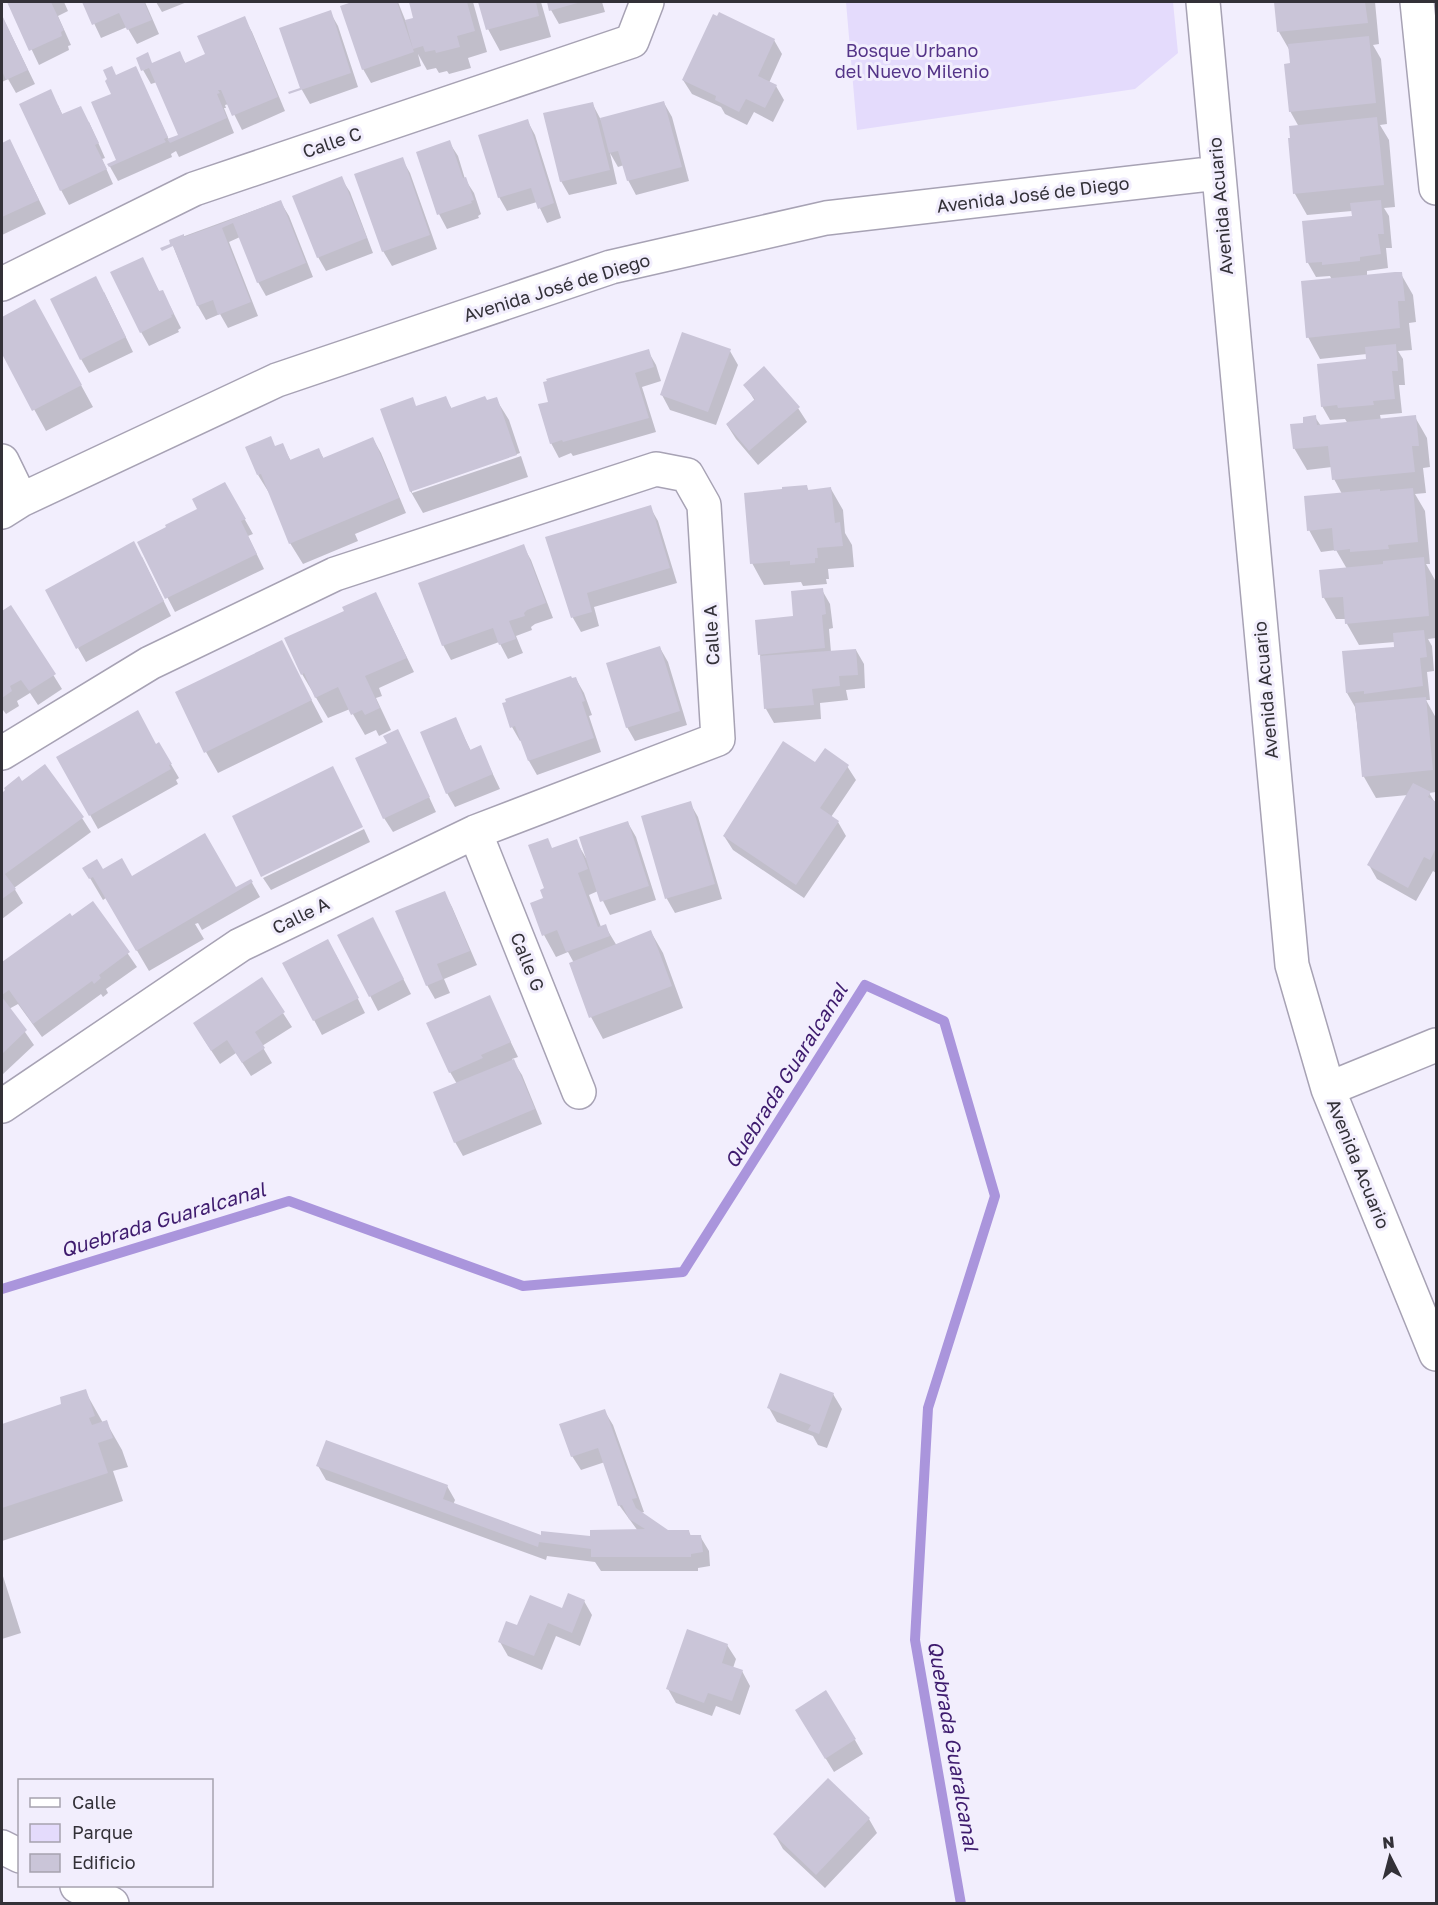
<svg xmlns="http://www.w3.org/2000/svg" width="1438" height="1905" font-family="'Golos Text',sans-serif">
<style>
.green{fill:#e4dbfc}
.shadow{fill:#0003}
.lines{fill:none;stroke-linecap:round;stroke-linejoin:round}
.stream{stroke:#aa95dc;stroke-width:10}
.building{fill:#cac5d8}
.minor-casing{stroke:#a7a2b4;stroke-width:36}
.minor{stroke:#fff;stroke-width:33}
.labels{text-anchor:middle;stroke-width:6;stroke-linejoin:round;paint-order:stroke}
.park-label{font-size:18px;fill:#543488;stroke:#f2eefd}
.street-label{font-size:18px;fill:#333138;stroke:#f2eefd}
.water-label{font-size:20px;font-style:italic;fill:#3e1b6e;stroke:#f2eefd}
</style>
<rect width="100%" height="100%" fill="#f2eefd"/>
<path class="green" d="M846,2H1173L1178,53L1135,89L857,130Z"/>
<path class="shadow" d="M9,2H64L68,11L58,16L71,45L68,46L69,50L39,65Z
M84,2H145L159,34L137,44L127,27L101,38Z
M156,2H187L162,12Z
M357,2H398L406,22L415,19L411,2H473L487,52L468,58L471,68L449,74L447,71L439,73L436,68L427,70L418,54L421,66L371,83L363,69L342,6Z
M480,2H541L551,37L500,51L488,29Z
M548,2H602L605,12L559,24L551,10Z
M1276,2H1375L1379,44L1373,45L1381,59L1387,124L1380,125L1389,140L1395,207L1384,208L1389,216L1392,248H1386L1388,268L1367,271V277L1401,274L1413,295L1416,322L1409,323L1412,350L1398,351L1403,359L1405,385H1399L1402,413L1380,415L1381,420L1415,417L1427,438L1430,467L1423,468L1426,493L1415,494L1425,511L1430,564H1426L1435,580L1436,593V638L1428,639L1432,646L1434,671L1427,672L1430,700H1426L1436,718V792L1429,793L1436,804V873L1433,871L1416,901L1377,879L1369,865L1408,795L1376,798L1364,777L1355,707L1347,693L1395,648V642L1359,645L1347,624L1346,619H1336L1324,598L1321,572L1347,569L1336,550L1321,552L1309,530L1342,494L1334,479L1332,467L1307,470L1294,448L1305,425L1315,417L1321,426L1348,424L1345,419L1330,420L1322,406L1368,361L1367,354L1320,359L1308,337L1332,280L1330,276L1316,277L1308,263L1304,222L1353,217L1352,211L1307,215L1295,194L1290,139L1299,127L1290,111V51L1279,32Z
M330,12L338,26L358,87L310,104L302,90L281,29Z
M2,16L35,84L16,93L8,79L2,82Z
M244,18L252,32L285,111L242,130L229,104L225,105L226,108H224L234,133L179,157L176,151L171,154L172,157L118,181L109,165L118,160L113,95L116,77L136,68L169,140L180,136L157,82L151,84L143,70L179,53L186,64L207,55Z
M774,40L782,54L769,83L776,86L784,100L773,122L754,112L747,125L725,114L721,107L692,94L683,80Z
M592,103L601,120L664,103L672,117L689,181L636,195L628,180L624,165L618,167L610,153L617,184L569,195L561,181Z
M58,105L63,116L89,122L105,158L102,159L113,184L69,205L61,190Z
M527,120L535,135L561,218L547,223L537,202L507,211L499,197Z
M10,141L46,214L2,235V145Z
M449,142L458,156L465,179L474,193L481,214L478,216L479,218L447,229L439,214L418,153Z
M402,159L410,173L437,249L392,266L383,251Z
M341,178L350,192L373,253L326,271L318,257Z
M280,201L289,216L313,277L266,296L258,282L240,237L229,242L258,316L228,328L220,314L206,320L198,306L171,241Z
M142,259L160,293L170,306L181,328L178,330L179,332L149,346L141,332Z
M104,292L133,352L89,373L81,359Z
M35,301L93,407L46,431L2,351V319Z
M648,351L656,365L661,381L642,387L656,432L573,456L571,453L559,458L551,443L550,403Z
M730,351L738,365L716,425L670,410L662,395Z
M745,385L798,408L807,422L758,465L736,439L727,425L755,401Z
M445,398L452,409L496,399L509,420L520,453L412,490V493L521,456L528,477L423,513L411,492L417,408Z
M373,439L381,453L406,513L355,534L358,541L303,564L290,543L271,496L258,475L276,447L282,445L291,461L319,450L324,459Z
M225,484L253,534L248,536L264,569L175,612L139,543L199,510Z
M806,486L809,491L831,489L843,510L845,533L852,545L854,567L828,569L829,579H826L827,584L803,586L801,582L764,585L752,563Z
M650,507L658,521L677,583L594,607L599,626L581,632L573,618L547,538Z
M523,546L531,560L553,618L535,624L531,627L532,630L516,636L523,653L508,659L499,642L451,660L443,645Z
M142,557L171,616L86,662L78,648Z
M822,590L830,604L833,628L829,629L831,652L856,650L864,664L865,688L846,690L848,700L820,703L821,719L774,723L766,709L760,654Z
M11,607L62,689L38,705L30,693L17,701L19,706L6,714L3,710L2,712V613Z
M383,608L414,672L379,688L382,696L376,698L391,730L379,736L376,730L365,735L350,709L328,718L302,674Z
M281,642L323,722L218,773L206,752Z
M660,648L668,662L687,725L635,741L627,727Z
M576,679L584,693L592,715L589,716L601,752L537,775L529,761L522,740L520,741L512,727L508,703Z
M455,719L471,751L480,747L500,789L455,807L447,793Z
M159,744L179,778L176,780L178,784L98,829L58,758Z
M405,745L436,812L393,832L384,818Z
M816,765L847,766L856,780L831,817L838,822L846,836L804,898L733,850L724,836Z
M22,783L82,818L91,832L14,888L23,903L2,919V795Z
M690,803L698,817L722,899L675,913L667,899L643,817Z
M628,823L636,837L656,900L610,915L598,891L589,895L601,927L605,926L617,946L651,932L663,953L683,1008L603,1039L591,1017L574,963L568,952L556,957L544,935L532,904L545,899L552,849L576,841L586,858Z
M364,829L370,842L271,890L263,878Z
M84,868L132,878L236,889L251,881L260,897L202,930L198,923L195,924L204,939L149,971L106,898L103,900Z
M444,892L452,907L477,965L444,979L450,993L435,999L427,985Z
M93,903L137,967L106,989L108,993L103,997L101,994L42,1037L18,1004L9,1009L34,1045L2,1075V964L69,915L71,918Z
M380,933L411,994L378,1011L339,936Z
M336,955L365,1013L322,1035L284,964Z
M489,997L518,1057L512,1059L522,1075L542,1124L463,1156L455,1142L457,1084L450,1072Z
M283,1013L292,1027L262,1046L272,1063L251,1076L236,1053L220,1064L203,1038Z
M85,1391L103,1423L106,1422L122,1450L128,1467L113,1471L123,1501L2,1541V1425L63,1405Z
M833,1394L842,1409L827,1448L818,1445L813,1436L777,1422L769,1408Z
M604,1410L613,1425L644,1512L641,1513L668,1532H689L691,1536H700L709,1551L710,1566L698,1568V1571H601L595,1562L547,1556L546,1560L326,1480L318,1466L447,1486L455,1500L453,1505L542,1537H592L638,1531L619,1505L605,1462L581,1470L572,1456Z
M2,1573L21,1633L2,1639Z
M584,1601L592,1615L580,1646L556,1636L542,1670L508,1656L500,1642L518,1627Z
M727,1645L736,1659L733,1668L742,1671L750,1686L740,1715L716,1706L712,1716L676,1703L668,1689Z
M805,1725L855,1740L863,1754L834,1772Z
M828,1780L869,1819L877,1833L825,1888L783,1849L775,1835Z"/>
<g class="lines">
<path class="stream" d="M2,1289L289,1201L523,1286L683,1272L865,985L944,1021L995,1196L928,1408L915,1640L961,1904"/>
</g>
<path class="building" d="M7,2H51L64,30L61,32L62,36L29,51Z
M82,2H144L152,20L127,30L119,13L92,25Z
M352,2H397L414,52L362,70L340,6Z
M409,2H467L475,31L457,36L460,47L436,53L435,50L425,52L423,46L413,49L405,20L413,18Z
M478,2H536L539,16L486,30Z
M547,2H581L549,11Z
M1274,2H1365L1368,23L1277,32Z
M331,10L351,73L289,94L288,92L300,88L279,28Z
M719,12L775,39L758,76L777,85L765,108L746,99L739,112L715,100L716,96L682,80L713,14L717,16Z
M2,15L28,70L6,80L2,71Z
M245,16L278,97L232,116L221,90H218L220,93L217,94L227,118L170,143L167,139L178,135L149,68L141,71L136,58L148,52L152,63L180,51L185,63L205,54L197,36Z
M1369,36L1376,103L1289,112L1284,64L1290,63L1288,44Z
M112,66L116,75L136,66L168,137L164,139L166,142L109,167L107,164L116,160L91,102L111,94L105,81L107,79L103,70Z
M51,89L62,114L81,106L99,143L95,145L107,169L60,191L19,104Z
M664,101L682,167L627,181L618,151L609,153L600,118Z
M593,102L610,170L560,182L543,113Z
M1377,117L1384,185L1293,194L1288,138H1290L1289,126Z
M528,119L554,203L538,209L531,188L498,198L478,135Z
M10,139L39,200L2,217V143Z
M450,140L463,178L466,177L474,200L471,201L472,203L437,215L416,152Z
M403,157L430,235L382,252L354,174Z
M342,176L367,238L317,258L292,196Z
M281,200L306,263L257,283L233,223L222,228L251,302L218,315L213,300L197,306L173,246L162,251L160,248L170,244L169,240L184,234V237L220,224Z
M1381,200L1384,234H1378L1381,254L1360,257V261L1322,265V262L1306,263L1302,221L1352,216L1350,203Z
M143,257L159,291L163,290L174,314L171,315L172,317L140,333L110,272Z
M1395,272H1402L1405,301H1398L1400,328L1306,338L1301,281Z
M96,276L126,337L80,360L50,299Z
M35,299L82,385L32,411L2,354V317Z
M682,332L731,349L708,412L660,395Z
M1396,344L1398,371H1392L1395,399L1373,401L1374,405L1338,408L1337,405L1321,407L1317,364L1366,359L1365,347Z
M649,349L654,367L635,373L649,418L563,442L562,440L550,444L538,404L548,402L543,382L547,381L546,379Z
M764,366L800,407L749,451L726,424L755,399L743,385Z
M446,396L451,408L485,396L487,400L497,397L517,455L410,492L380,409L413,397L416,406Z
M1316,415L1317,425L1416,415L1419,446H1412L1415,472L1332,480L1328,446L1293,449L1290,424L1303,423V417Z
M271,436L275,446L283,443L290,460L319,448L323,458L373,437L399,498L289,544L261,474L257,475L245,447Z
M225,482L246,519L241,521L257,554L165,599L137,542L166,527L165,525L197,509L192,499Z
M807,485L808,490L831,487L835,523L840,522L843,546L817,548L818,558H815V563L790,565V561L750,564L744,493L782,489V487Z
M1413,488L1418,542L1388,545L1389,549L1350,552V549L1334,551L1332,528L1307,531L1304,496L1380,489V491Z
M651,505L670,568L587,593L592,612L571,618L545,537Z
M134,541L164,601L76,649L45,590Z
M524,544L546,603L527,610L524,613L525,616L509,621L516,639L499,645L493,628L442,646L418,583Z
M1424,557L1429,616L1345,624L1343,597L1322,598L1319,570L1383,564V561Z
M823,588L826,614L822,615L825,648L758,655L755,620L793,616L791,591Z
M376,592L407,658L365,676L380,708L365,715L362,710L351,715L338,687L315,698L304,673L301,675L284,638L344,611L342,607Z
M11,605L56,674L29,691L21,680L10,686L12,691L2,698V611Z
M1424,630L1427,657L1420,658L1423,686L1364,694V691L1346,693L1342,651L1394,647L1393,633Z
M282,640L312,700L204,753L175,692Z
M660,646L680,711L626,728L606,663Z
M856,649L858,675L839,676L840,686L812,689L814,705L764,709L760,656Z
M571,676L572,678L576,677L585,701L582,702L594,738L528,761L515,726L510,728L502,703L506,702L505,699Z
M1426,697L1433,770L1362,777L1355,703Z
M138,710L156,744L159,742L172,764L169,765L171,769L89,816L56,757Z
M456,717L470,750L481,745L493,774L446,794L420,732Z
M398,729L430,797L383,819L355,758L387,743L383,736Z
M783,741L815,762L825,748L849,765L820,808L839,821L796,885L723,836Z
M45,764L84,817L5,874L16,889L2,899V793L5,790L4,788L19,776L22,781Z
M333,766L363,827L261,877L232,816Z
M1413,783L1431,792L1428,797L1436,802V848L1430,860L1424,857L1408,888L1367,865Z
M691,801L715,884L665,899L641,816Z
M628,821L649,886L600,902L579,837Z
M205,833L236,887L251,879L253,882L136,951L93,877L89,879L82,868L97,859L103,869L122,858L132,876Z
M548,838L552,848L577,839L588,869L578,873L598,927L606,924L610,936L566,952L557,930L542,936L530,903L543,898L540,890L544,888L528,845Z
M445,891L470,951L437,964L443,979L426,986L395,911Z
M93,901L130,952L99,975L101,978L94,984L92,981L33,1024L9,990L2,995V962L70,913L72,916Z
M373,917L404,979L369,997L337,935Z
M651,930L672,986L589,1018L569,963Z
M328,939L359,998L313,1021L282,963Z
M262,977L285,1012L255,1032L265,1048L242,1063L227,1040L211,1051L193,1023Z
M490,995L511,1042L481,1055L483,1058L449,1073L426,1023Z
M2,997L27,1030L2,1054Z
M514,1059L535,1109L454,1143L433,1092Z
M780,1373L834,1393L819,1434L808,1430L811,1425L767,1408Z
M86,1389L95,1416L89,1418L92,1425L107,1420L113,1438L98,1443L108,1473L2,1508V1424L61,1404L60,1397Z
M605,1409L637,1498L632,1499L636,1508L668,1530H689L690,1535H701L703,1552L691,1554V1557H591V1549L539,1542L538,1547L316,1466L326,1440L448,1485L443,1499L541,1535V1531L590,1536V1530L645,1529L629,1519L622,1505L618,1506L598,1448L571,1457L559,1424Z
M568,1593L585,1600L572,1633L548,1623L534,1656L498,1642L506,1621L517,1625L530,1595L562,1608Z
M687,1629L728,1644L722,1663L743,1670L732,1701L708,1693L704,1703L666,1689Z
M826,1690L856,1739L825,1759L795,1710Z
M828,1778L870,1818L816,1875L773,1834Z"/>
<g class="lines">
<defs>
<path id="minor" d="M1203,2L1292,965L1328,1089L1436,1354
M1417,2L1436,188
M2,284L194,189L632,41L647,2
M2,461L21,500
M2,512L21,500L277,380L611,267L826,218L1218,173
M2,753L150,663L335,574L656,469L687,475L704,505L718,739L475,832L240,945L2,1106
M475,832L579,1092
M1328,1089L1436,1045
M2,1847L20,1856
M77,1886L112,1904"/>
</defs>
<use href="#minor" class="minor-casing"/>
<use href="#minor" class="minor"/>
</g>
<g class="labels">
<g class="park-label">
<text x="912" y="57">Bosque Urbano<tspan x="912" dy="21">del Nuevo Milenio</tspan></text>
</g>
<g class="street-label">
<text transform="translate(332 143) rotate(-19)" y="6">Calle C</text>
<text transform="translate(1033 195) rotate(-7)" y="6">Avenida José de Diego</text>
<text transform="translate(1221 206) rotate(-95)" y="6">Avenida Acuario</text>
<text transform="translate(557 288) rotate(-17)" y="6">Avenida José de Diego</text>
<text transform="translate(712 635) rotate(-93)" y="6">Calle A</text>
<text transform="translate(1266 690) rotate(-95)" y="6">Avenida Acuario</text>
<text transform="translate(301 916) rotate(-26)" y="6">Calle A</text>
<text transform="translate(527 962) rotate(68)" y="6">Calle G</text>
<text transform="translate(1358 1164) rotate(68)" y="6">Avenida Acuario</text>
</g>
<g class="water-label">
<text transform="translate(786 1076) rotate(-58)" y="7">Quebrada Guaralcanal</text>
<text transform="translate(163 1220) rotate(-17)" y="7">Quebrada Guaralcanal</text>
<text transform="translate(953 1746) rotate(80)" y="7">Quebrada Guaralcanal</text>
</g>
</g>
<rect width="1438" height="1905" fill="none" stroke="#333138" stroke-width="6"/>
<rect x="18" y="1779" width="195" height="108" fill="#f2eefd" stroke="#a6a2ae" stroke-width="1.5"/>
<rect x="30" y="1798" width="30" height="9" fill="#ffffff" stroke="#a6a2ae" stroke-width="1.5"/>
<text x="72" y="1809" font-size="18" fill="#333138">Calle</text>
<rect x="30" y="1824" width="30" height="18" fill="#e4dbfc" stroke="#a6a2ae" stroke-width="1.5"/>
<text x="72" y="1839" font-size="18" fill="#333138">Parque</text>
<rect x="30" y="1854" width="30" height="18" fill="#cac5d8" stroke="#a6a2ae" stroke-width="1.5"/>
<text x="72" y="1869" font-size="18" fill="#333138">Edificio</text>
<g transform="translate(1390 1857) rotate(354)" stroke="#f2eefd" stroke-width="4.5" paint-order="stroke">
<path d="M0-4.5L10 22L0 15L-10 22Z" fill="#333138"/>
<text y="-9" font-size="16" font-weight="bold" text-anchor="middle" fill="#333138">N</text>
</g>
</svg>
